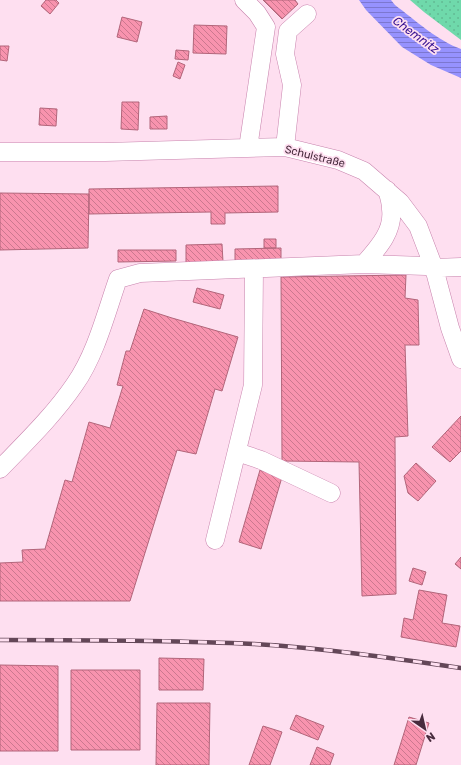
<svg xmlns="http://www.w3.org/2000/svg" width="461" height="765" font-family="Rubik,sans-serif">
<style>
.grass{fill:url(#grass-dots)}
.water{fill:url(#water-rules)}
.building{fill:url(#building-back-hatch);stroke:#b2657a}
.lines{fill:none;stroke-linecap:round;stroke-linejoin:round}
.minor-casing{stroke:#c883ad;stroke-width:19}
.minor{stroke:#fff;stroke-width:18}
.rail-casing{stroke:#644758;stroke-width:4.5}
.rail{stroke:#fedff0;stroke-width:3;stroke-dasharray:9;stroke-linecap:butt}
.labels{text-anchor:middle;stroke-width:3.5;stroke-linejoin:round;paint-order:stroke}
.street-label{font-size:11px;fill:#482b3d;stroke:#fedff0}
.water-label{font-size:12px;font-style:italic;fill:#340f90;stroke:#fedff0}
</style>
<defs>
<pattern id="grass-dots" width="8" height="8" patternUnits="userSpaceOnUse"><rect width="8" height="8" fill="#6fd9ab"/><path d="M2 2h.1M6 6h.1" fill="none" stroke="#62ba94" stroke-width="1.8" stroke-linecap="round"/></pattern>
<pattern id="water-rules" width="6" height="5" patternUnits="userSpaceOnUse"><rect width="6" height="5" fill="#9692fe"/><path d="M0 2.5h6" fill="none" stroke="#7c77cf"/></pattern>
<pattern id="building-back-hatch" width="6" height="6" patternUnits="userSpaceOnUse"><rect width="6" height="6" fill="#f893ae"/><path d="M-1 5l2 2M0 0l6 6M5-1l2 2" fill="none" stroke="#cb788f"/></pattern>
</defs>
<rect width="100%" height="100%" fill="#fedff0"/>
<path class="grass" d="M410,0H461V40L424,12Z"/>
<path class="water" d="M359,0H391L395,5C415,20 438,41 461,49V78L431,65L402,47L366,10Z"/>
<path class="building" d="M46,0H56L59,3L50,14L41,6Z
M263,0H295L298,4L282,19Z
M122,17L142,22L137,42L117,37Z
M194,25L227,26L226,54L193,53Z
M0,46H9L7,61L0,60Z
M176,50L189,51L188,60L175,59Z
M178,62L185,65L180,79L173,76Z
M122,102H139L138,130L121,129Z
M40,108L57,109L56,126L39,125Z
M167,116V129H150V117Z
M278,186V212L225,213V224H211V212L89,214V189Z
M0,193L89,194L88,248L0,250Z
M264,239H276V248H264Z
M222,244L223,262L186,263V245Z
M281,248V261L235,262V249Z
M118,250H176V261L118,262Z
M406,275L405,298L418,300L419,345H405L408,436L395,437L396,594L362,596L359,462L282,461L281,277Z
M197,288L224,295L220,309L193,302Z
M144,309L172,318L238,337L222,391L215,389L196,454L177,450L130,601H0V563L23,562L22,550L45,549L65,480L72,482L89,422L110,428L123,386L117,385L126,351H130Z
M461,416V451L450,462L432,447Z
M416,463L436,481L418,501L408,493L404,476Z
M260,470L282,477L261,549L239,542Z
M461,557V569L455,564Z
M413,568L426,572L422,585L409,581Z
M419,590L447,595L442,623L460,626L456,647L401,637L404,618L413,620Z
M159,658L204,659L203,690H159Z
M0,665L58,666V751H0Z
M71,670H140V750H71Z
M157,703H210L209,765H156Z
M296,715L324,726L318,740L290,729Z
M409,717L429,723L416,765H394Z
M263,726L282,732L270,765H249Z
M317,747L334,754L330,765H310Z"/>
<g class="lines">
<defs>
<path id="minor" d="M244,0L257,13L266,27L248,148
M285,147L292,85L285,54L288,31L307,14
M0,152H105L285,147L338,160L364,171L400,202L418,226L434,268L450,328L461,359
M364,264L426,266L434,268L461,267
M237,452L261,460L331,493
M0,469C26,442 54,415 75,384C96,354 106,313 118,279L140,273L364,264C378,248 394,231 391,209C391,202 389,196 387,190
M215,540L253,385L254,269"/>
</defs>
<use href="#minor" class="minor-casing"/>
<use href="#minor" class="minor"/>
<defs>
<path id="rail" d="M0,640C85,640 169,640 254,644C323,648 392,658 461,668"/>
</defs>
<use href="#rail" class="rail-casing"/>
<use href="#rail" class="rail"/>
</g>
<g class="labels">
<g class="street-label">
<text transform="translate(315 156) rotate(14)" y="4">Schulstraße</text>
</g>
<g class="water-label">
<text transform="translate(416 35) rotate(36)" y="4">Chemnitz</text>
</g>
</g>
<g transform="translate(425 729) rotate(146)" stroke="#fedff0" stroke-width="3" paint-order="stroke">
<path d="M0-3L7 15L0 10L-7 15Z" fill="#482b3d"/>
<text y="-6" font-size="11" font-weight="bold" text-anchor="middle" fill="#482b3d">N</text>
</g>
</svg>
